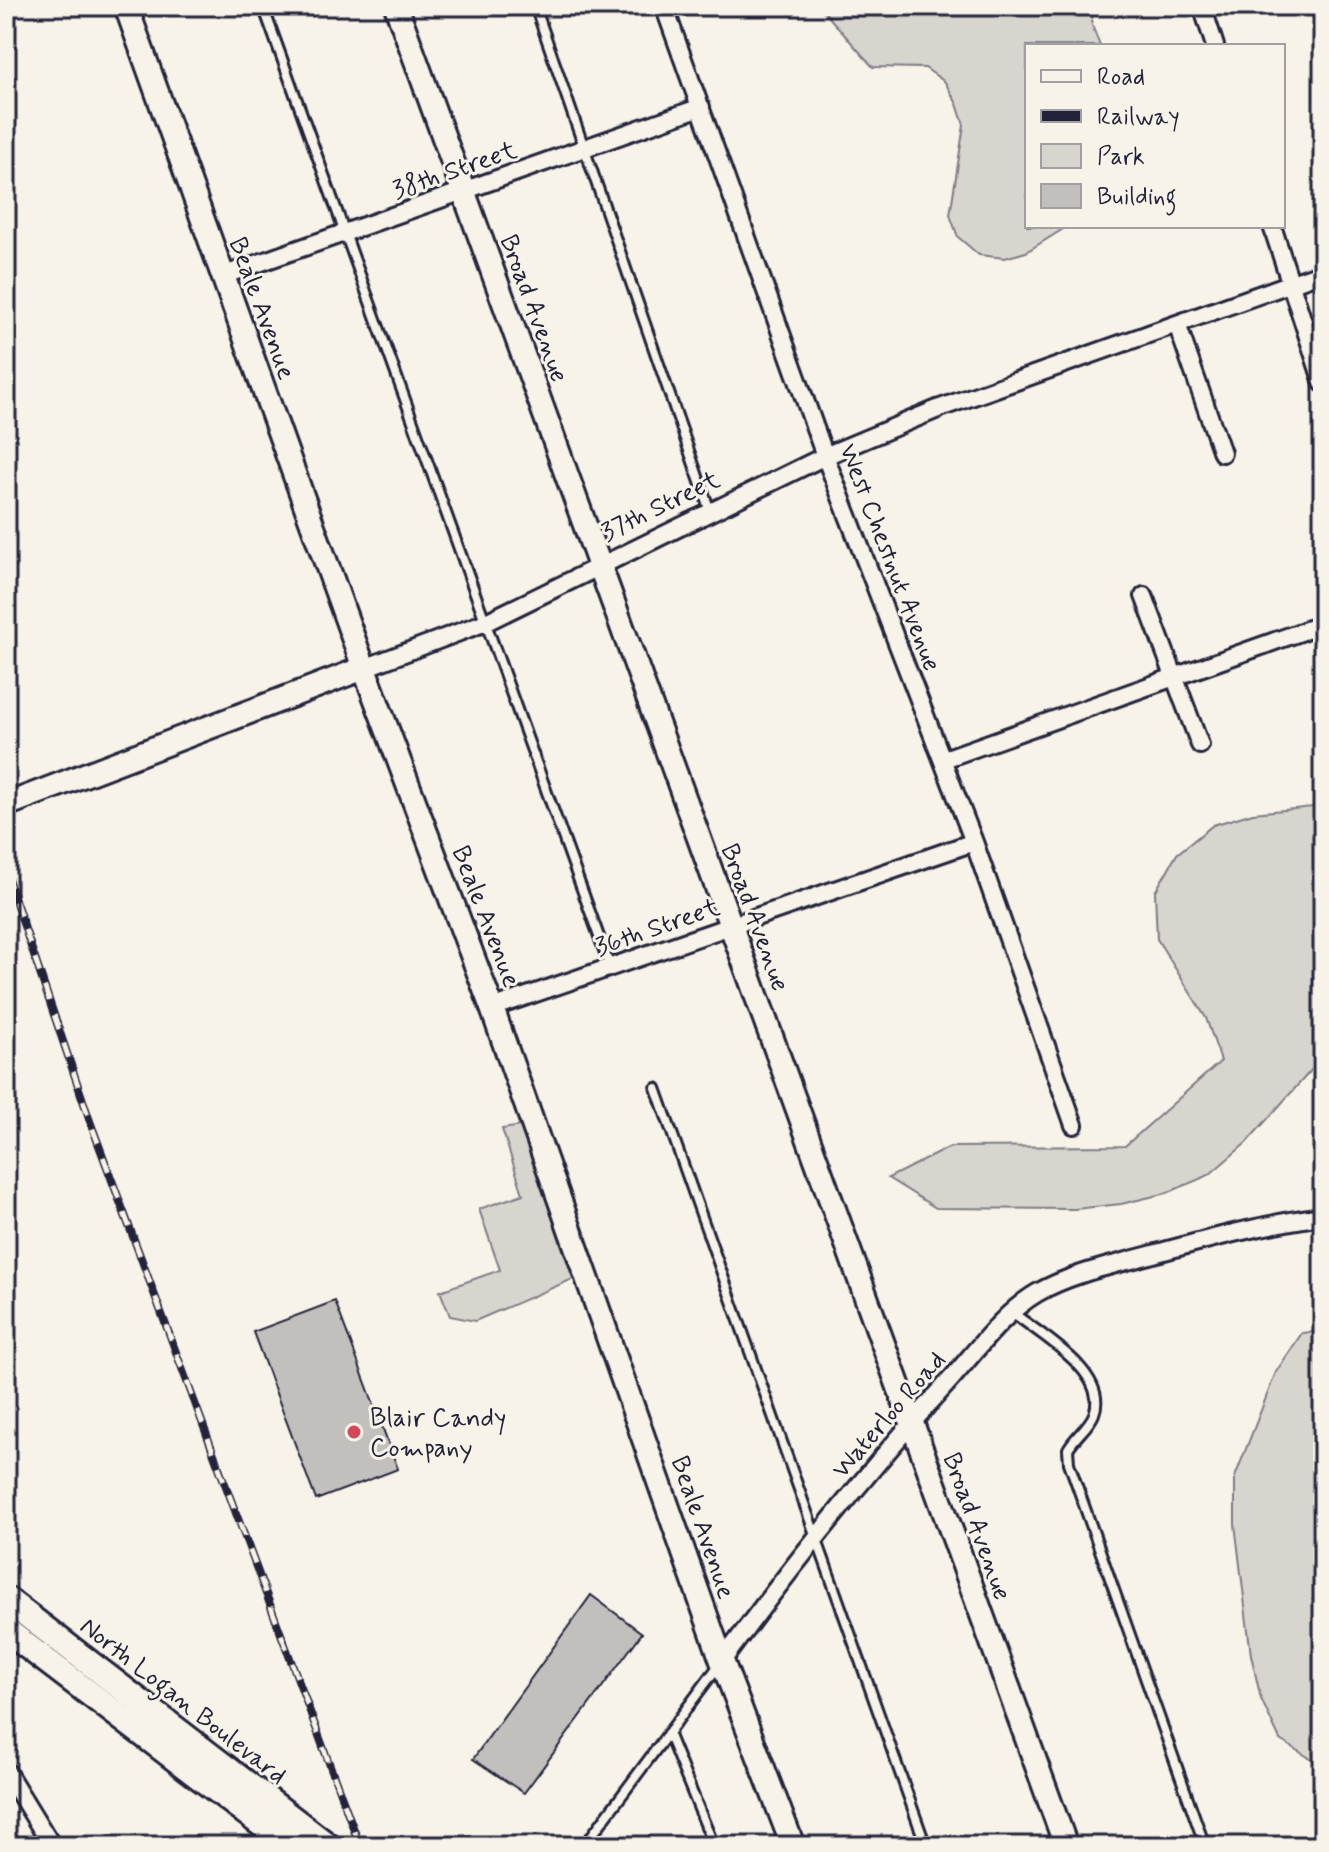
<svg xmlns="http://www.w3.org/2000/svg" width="1329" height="1852" font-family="Mynerve,sans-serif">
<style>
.green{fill:#d8d5cf;stroke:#7d7c85;stroke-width:2}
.building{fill:#c2bfbd;stroke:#22223b;stroke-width:2}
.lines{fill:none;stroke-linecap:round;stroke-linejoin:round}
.lane-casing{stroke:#22223b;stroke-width:14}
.street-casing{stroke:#22223b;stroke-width:22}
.secondary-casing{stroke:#22223b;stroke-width:28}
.primary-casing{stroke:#22223b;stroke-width:30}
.lane{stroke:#f7f3e8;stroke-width:8}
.street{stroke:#f7f3e8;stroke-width:16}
.secondary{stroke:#f7f3e8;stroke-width:22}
.primary{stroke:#f7f3e8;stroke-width:24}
.rail-casing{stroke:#22223b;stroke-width:8}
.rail{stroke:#f7f3e8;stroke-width:5;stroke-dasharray:15;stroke-linecap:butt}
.poi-dot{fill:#d1495b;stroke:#f7f3e8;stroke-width:3}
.labels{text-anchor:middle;stroke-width:6;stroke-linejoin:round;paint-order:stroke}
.street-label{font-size:26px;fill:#22223b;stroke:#f7f3e8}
.poi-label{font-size:26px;fill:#22223b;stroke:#f7f3e8;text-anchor:start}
</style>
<rect width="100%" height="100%" fill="#f7f3e8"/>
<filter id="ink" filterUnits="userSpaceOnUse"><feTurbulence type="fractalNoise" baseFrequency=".0125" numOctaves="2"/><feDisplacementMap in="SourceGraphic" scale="16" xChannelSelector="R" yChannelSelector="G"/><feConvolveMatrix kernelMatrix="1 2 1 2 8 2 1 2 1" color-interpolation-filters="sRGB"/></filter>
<g filter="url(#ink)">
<path class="green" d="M819,6H1092V25L1100,46H1027V226H1068L1026,252L1005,258L979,255L958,237L950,215L964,125L957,104L945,82L925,68L873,67Z
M1323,806V1057L1246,1143L1209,1175L1167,1193L1121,1204L1075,1209L936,1208L888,1178L950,1147L1125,1146L1221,1061L1206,1018L1157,939L1155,892L1177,854L1213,825L1253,813Z
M521,1126L573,1279L475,1321L450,1316L440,1291L500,1270L479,1209L523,1194L502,1129Z
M1323,1331V1766L1280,1740L1261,1699L1251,1655L1235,1524V1477L1276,1372L1302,1333Z"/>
<path class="building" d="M335,1301L398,1469L316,1500L253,1332Z
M591,1595L642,1633L524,1793L473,1759Z"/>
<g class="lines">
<defs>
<path id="lane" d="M263,6L610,967
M535,6L710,511
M656,1088L926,1846
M1012,1312C1039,1334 1110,1373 1094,1414C1089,1427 1075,1436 1068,1449L1069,1463L1205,1846
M668,1733L714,1846
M584,1846L719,1665"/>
<path id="street" d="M664,6L825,456L974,842L1074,1125
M1202,6L1215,46
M1272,226L1323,383
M222,276L701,107
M1177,324L1222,453
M1144,596L1200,745
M364,668L486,622L825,456L940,408L1323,272
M944,759L1323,624
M492,1008L974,842
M722,1661C794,1563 869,1469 951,1379C977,1350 1003,1313 1037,1293C1070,1274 1110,1266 1146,1256C1204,1240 1263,1224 1323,1216
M6,1771L52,1846"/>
<path id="secondary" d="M126,6L364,668L492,1008L722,1661L793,1846
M396,6L1066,1846
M6,805L364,668"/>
<path id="primary" d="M6,1599L328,1846
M6,1630L290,1846"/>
</defs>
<use href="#lane" class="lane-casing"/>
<use href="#street" class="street-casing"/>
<use href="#secondary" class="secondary-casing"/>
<use href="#primary" class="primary-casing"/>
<use href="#lane" class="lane"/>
<use href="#street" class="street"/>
<use href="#secondary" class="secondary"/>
<use href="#primary" class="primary"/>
<defs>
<path id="rail" d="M6,873L91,1124L360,1846"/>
</defs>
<use href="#rail" class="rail-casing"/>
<use href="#rail" class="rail"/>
</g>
</g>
<circle class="poi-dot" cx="354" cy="1432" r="8"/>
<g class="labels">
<g class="street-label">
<text transform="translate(454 169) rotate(-19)" y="9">38th Street</text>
<text transform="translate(263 308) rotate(70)" y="9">Beale Avenue</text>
<text transform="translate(535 308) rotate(70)" y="9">Broad Avenue</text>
<text transform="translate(660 505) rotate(-26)" y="9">37th Street</text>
<text transform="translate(891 557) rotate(69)" y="9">West Chestnut Avenue</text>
<text transform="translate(487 916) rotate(69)" y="9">Beale Avenue</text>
<text transform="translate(756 917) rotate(70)" y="9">Broad Avenue</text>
<text transform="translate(657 926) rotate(-19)" y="9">36th Street</text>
<text transform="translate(888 1414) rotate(-49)" y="9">Waterloo Road</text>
<text transform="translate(978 1526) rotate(70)" y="9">Broad Avenue</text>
<text transform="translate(704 1527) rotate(71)" y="9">Beale Avenue</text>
<text transform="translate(184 1700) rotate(38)" y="9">North Logan Boulevard</text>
</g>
<g class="poi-label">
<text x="370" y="1426">Blair Candy<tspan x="370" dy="30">Company</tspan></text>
</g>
</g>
<rect width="1329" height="1852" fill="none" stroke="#f7f3e8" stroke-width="32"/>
<rect x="16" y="16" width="1297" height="1820" fill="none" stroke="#22223b" stroke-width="3" filter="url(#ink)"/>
<rect x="1025" y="44" width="260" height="184" fill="#f7f3e8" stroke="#a29fa3" stroke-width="2"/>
<rect x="1041" y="70" width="40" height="12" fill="#f7f3e8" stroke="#a29fa3" stroke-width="2"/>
<text x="1097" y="84" font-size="24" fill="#22223b">Road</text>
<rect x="1041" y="110" width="40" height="12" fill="#22223b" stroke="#a29fa3" stroke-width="2"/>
<text x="1097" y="124" font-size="24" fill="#22223b">Railway</text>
<rect x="1041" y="144" width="40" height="24" fill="#d8d5cf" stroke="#a29fa3" stroke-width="2"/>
<text x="1097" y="164" font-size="24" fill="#22223b">Park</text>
<rect x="1041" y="184" width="40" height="24" fill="#c2bfbd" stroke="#a29fa3" stroke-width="2"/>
<text x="1097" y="204" font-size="24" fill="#22223b">Building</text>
</svg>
